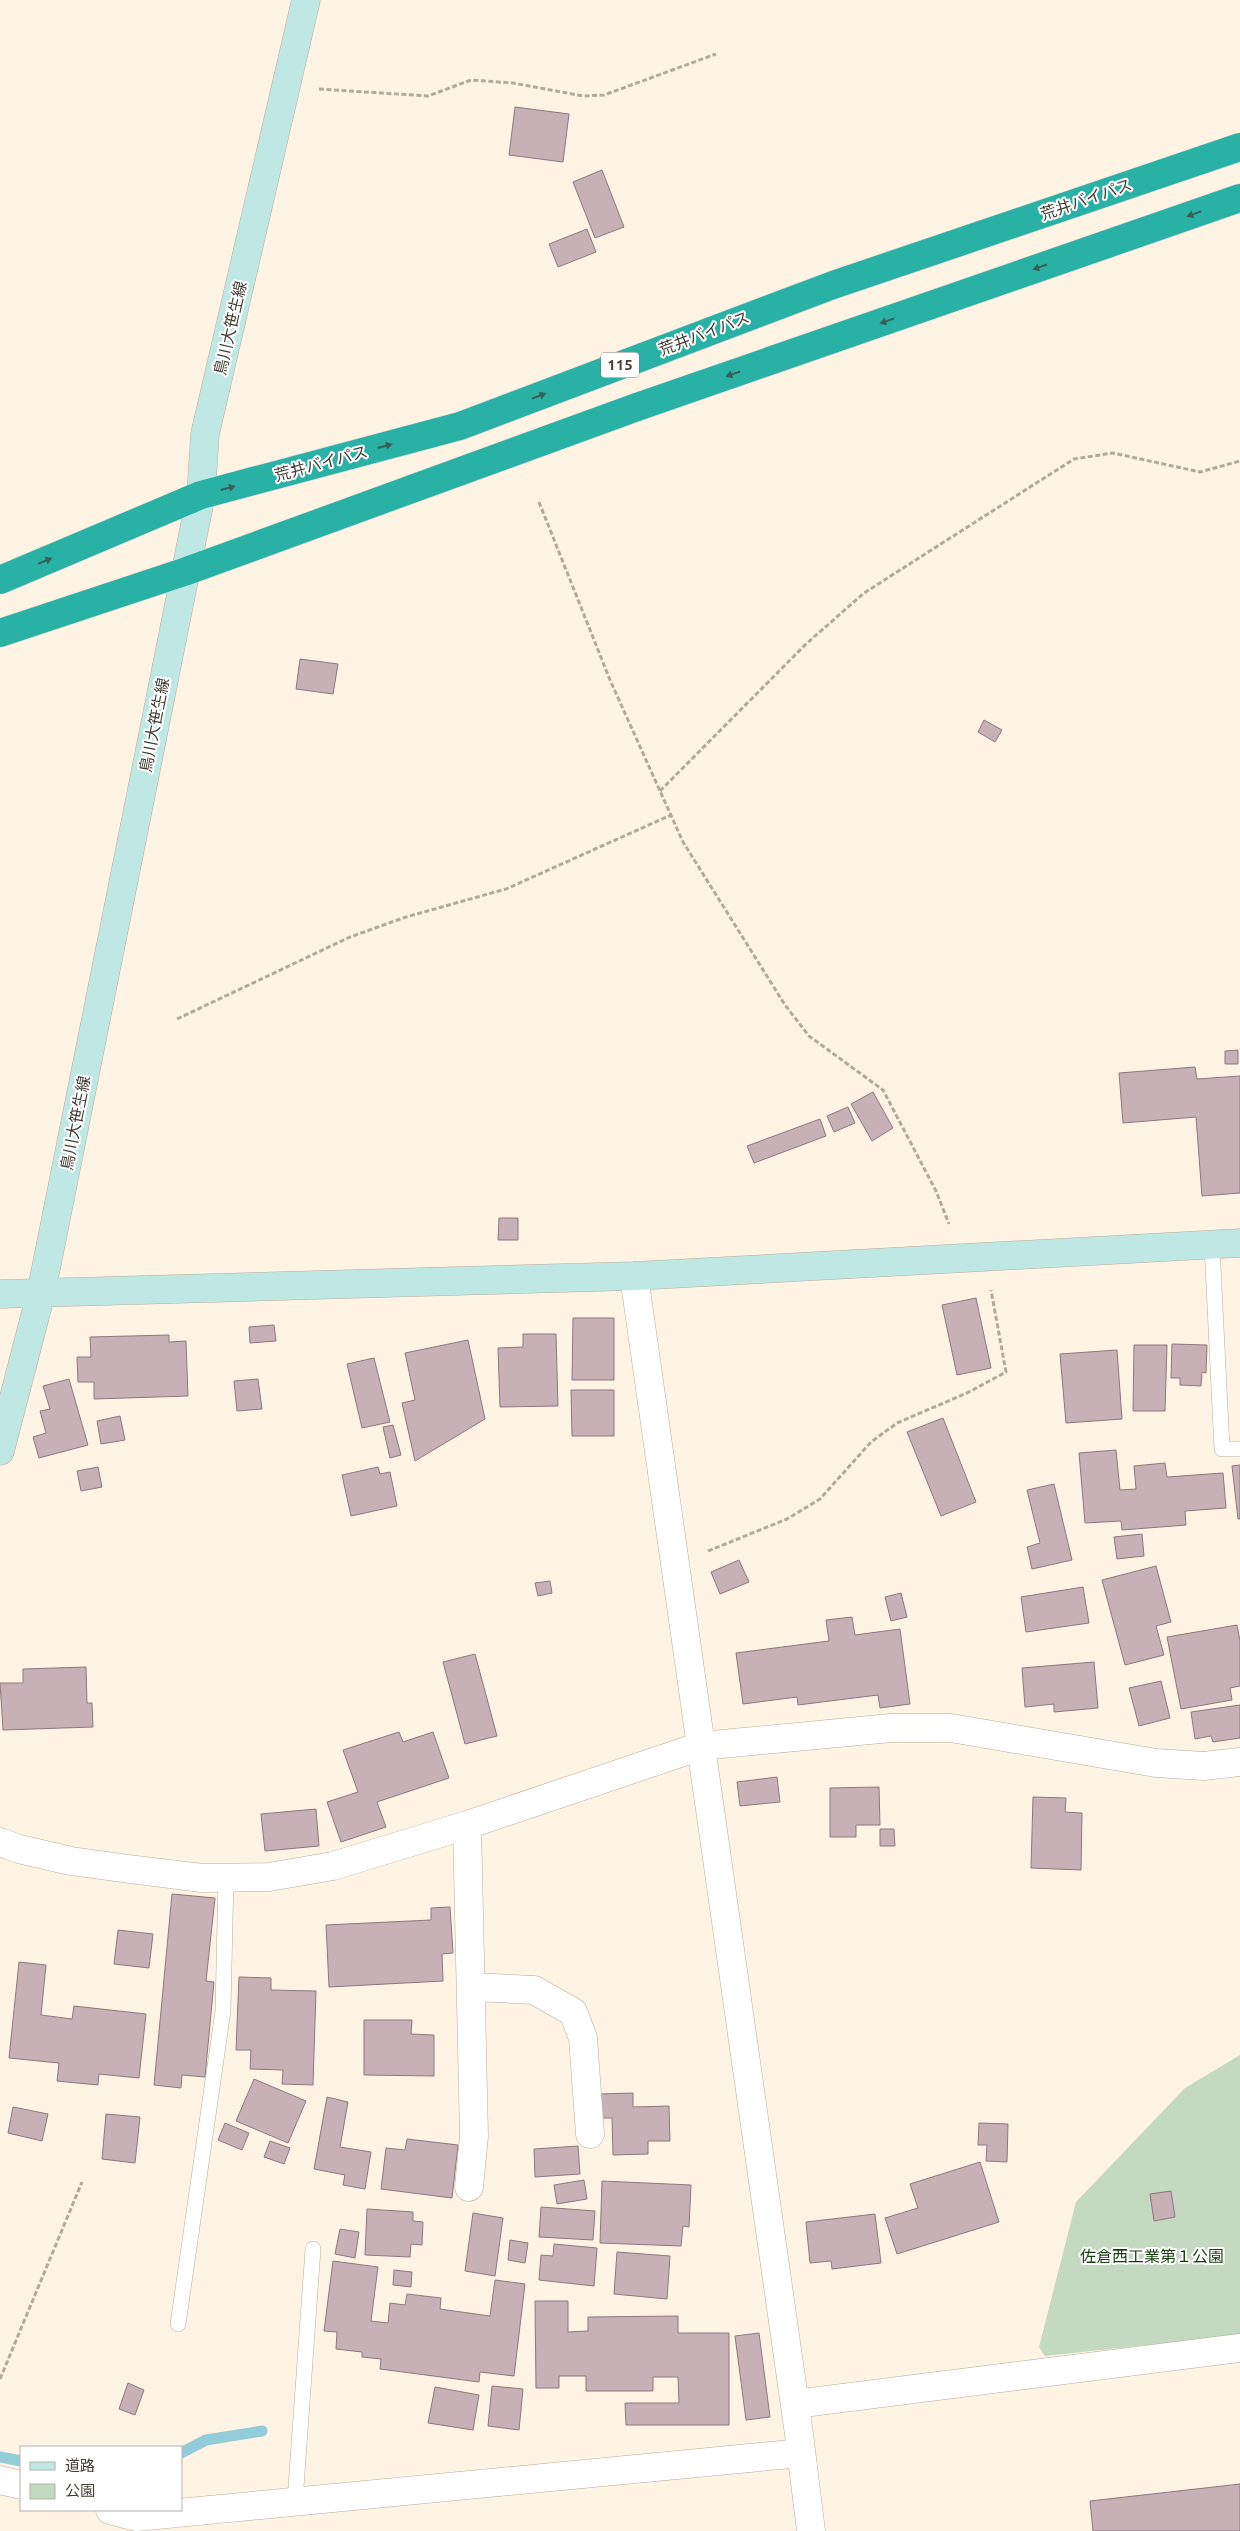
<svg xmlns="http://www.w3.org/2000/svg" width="1240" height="2531" font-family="Ubuntu,'Noto Sans JP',sans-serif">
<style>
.green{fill:#c3d9c0}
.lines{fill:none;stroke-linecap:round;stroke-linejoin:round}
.stream{stroke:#92ccd9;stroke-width:11}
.building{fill:#c8b0b7;stroke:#8d777e}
.lane-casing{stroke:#b8ab99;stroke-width:16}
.street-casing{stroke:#b8ab99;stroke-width:29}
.secondary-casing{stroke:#b8ab99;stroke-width:29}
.highway-casing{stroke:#d9d8d6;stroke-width:29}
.path{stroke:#b2a99d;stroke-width:3;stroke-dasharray:5 2.5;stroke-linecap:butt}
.lane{stroke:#fff;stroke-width:15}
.street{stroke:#fff;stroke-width:28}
.secondary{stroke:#bfe8e4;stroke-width:28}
.highway{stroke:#29b1a6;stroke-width:28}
.oneway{fill:#3a5f56}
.labels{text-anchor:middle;stroke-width:4;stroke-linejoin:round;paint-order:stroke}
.shield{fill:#fff;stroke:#7a7671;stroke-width:1}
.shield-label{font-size:15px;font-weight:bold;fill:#413c34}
.street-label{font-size:16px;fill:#413c34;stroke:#fff}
.park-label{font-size:16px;fill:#133e0b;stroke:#fff}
</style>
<rect width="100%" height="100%" fill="#fff3e4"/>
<path class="green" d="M1240,2055V2335L1045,2356L1039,2347L1076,2202L1185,2088Z"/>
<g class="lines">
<path class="stream" d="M181,2453L206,2440L262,2431
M0,2457L21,2461"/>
</g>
<path class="building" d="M515,107L569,114L563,162L509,155Z
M602,170L624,227L595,238L573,182Z
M587,229L596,252L558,267L549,244Z
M300,659L338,664L333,694L296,689Z
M984,720L1002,730L995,742L978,732Z
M1238,1050V1064H1225V1051Z
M1195,1067L1197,1079L1240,1076V1193L1202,1196L1196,1117L1123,1123L1119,1073Z
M873,1092L893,1128L872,1141L851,1104Z
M848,1107L855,1123L834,1132L827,1116Z
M820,1119L826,1136L754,1163L747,1146Z
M499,1218H518V1240H498Z
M976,1298L991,1368L957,1375L942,1305Z
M573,1318H614V1380H572Z
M274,1325L276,1341L250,1343L249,1327Z
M523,1334H556L558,1406L500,1407L498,1348L523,1347Z
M169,1335V1342L186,1341L188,1396L94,1399V1382H78L77,1357H91L90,1337Z
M468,1340L485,1419L415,1461L402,1403L415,1400L405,1353Z
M1172,1344L1207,1345L1206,1373L1202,1372L1201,1386L1180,1385V1378H1171Z
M1134,1345H1167L1165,1411H1133Z
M1117,1350L1122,1419L1066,1423L1060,1354Z
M374,1358L390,1422L362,1428L347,1364Z
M69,1379L88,1445L39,1458L33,1437L46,1433L40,1411L50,1409L43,1386Z
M258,1379L262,1409L237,1411L234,1381Z
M571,1390H614V1436H572Z
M120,1416L125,1440L101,1444L97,1421Z
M943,1418L976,1502L941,1516L907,1432Z
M393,1425L401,1455L390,1458L383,1427Z
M1116,1450L1120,1490L1136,1489L1134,1466L1165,1463L1167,1477L1223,1473L1226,1508L1185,1511L1186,1525L1122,1530L1121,1521L1085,1523L1079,1453Z
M1240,1465V1519H1238L1232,1466Z
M98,1467L102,1487L81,1491L77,1471Z
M378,1467L380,1474L390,1472L397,1506L351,1516L342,1475Z
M1054,1484L1072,1560L1032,1569L1027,1547L1040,1543L1027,1490Z
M1142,1534L1144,1556L1117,1559L1114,1537Z
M739,1560L749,1582L720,1594L711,1572Z
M1156,1566L1171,1622L1156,1626L1164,1655L1125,1665L1102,1580Z
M550,1581L552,1593L538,1596L535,1583Z
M1083,1587L1089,1623L1026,1632L1021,1597Z
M901,1593L907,1617L891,1621L885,1597Z
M852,1617L855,1635L900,1629L910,1704L880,1708L878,1695L798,1705L797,1697L743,1704L736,1653L829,1641L826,1620Z
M1237,1625L1240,1641V1686L1230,1688L1232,1700L1181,1709L1167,1637Z
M475,1654L497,1736L465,1744L443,1662Z
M1094,1662L1098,1708L1054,1712V1704L1025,1707L1022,1668Z
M86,1667L87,1703H92L93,1727L3,1730L0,1683H23V1669Z
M1161,1681L1170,1718L1139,1726L1129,1688Z
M1240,1705V1738L1213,1742L1211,1736L1195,1739L1191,1712Z
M399,1732L403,1742L433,1732L449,1778L377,1802L386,1827L341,1842L327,1802L358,1792L343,1750Z
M777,1777L780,1802L740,1806L737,1782Z
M879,1787L880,1825H856V1837H830V1788Z
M1033,1797L1066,1798L1065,1812L1082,1813L1081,1870L1031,1868Z
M316,1809L319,1846L265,1851L261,1814Z
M880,1829H894L895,1846H880Z
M172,1894L215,1898L206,1981L214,1982L205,2077L182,2075L181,2088L154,2085Z
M450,1907L453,1953L442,1954L443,1981L329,1987L326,1925L431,1920V1908Z
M118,1930L153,1934L149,1968L114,1964Z
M19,1962L46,1965L41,2015L72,2019L74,2006L146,2014L139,2078L99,2074L98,2085L57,2081L59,2063L9,2058Z
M239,1977L271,1978V1990L316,1991L313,2085L282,2084L283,2070L250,2069L251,2050H236Z
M364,2020H412L411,2034L434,2035V2076L364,2075Z
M254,2079L306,2101L288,2143L236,2121Z
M633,2093V2107L669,2106L670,2141H648V2154L613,2155L612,2118H601L600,2094Z
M327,2097L348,2102L340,2147L371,2152L365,2189L343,2185L345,2175L314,2169Z
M13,2107L48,2114L42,2141L8,2133Z
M106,2114L140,2117L135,2163L102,2159Z
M225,2123L249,2133L242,2150L218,2140Z
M979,2123L1008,2124L1007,2162L986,2161L987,2145H978Z
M407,2139L458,2145L452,2198L381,2189L386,2148L405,2150Z
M270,2141L290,2148L284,2164L264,2157Z
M578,2146L580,2174L535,2177L534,2149Z
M980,2162L999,2222L897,2254L885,2218L918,2208L910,2184Z
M584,2180L587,2199L557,2204L554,2185Z
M602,2181L691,2185L689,2227L683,2226L681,2246L600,2243Z
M1171,2191L1175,2217L1154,2221L1150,2194Z
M541,2207L595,2211L593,2240L539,2237Z
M367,2209L413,2212V2221L423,2222L422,2245L411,2244L410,2257L365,2255Z
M473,2213L503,2218L495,2276L465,2271Z
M875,2214L881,2263L832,2269L831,2261L810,2263L806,2222Z
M340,2229L359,2232L355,2258L335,2254Z
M510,2240L528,2243L525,2263L508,2260Z
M554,2244L597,2248L594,2286L539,2280L541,2255L553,2256Z
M617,2252L670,2256L667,2299L614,2294Z
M333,2261L378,2267L371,2321L388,2323L390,2303L405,2305L407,2294L441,2298L440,2309L490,2316L495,2280L525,2284L514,2376L480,2372L479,2382L380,2369L381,2359L362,2357V2352L336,2349L337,2332L324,2331Z
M394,2270L412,2272L411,2287L393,2285Z
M535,2301H568V2332L588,2331V2317L678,2316V2333H729V2425H626L625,2403H679L678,2377H653V2391H586V2376H559V2388H536Z
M759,2333L770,2417L746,2420L735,2336Z
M128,2383L144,2390L135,2415L119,2409Z
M492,2386L523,2389L519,2430L488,2426Z
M435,2387L479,2395L473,2430L428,2423Z
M1240,2484V2531H1093L1090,2501Z"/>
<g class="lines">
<defs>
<path id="lane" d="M1212,1245L1222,1449H1240
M178,2324L223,2011L226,1877
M295,2501L313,2249"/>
<path id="street" d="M634,1276L799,2434L811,2531
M467,1825L474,2136L469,2187
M0,1842L19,1849L71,1861L129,1869L202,1878L269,1877L333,1866L467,1825L701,1746L891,1728H951L1156,1763L1204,1766L1240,1762
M471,1987L534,1990L573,2012L583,2038L590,2134
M795,2404L1240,2348
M0,2480L21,2485
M110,2510L136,2517L801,2453"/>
<path id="secondary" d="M0,1294L634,1276L1240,1243
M0,1451L41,1293L201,495L205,434L306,0"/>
<path id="highway" d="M0,580L201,495L460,426L833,285L1240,147
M0,633L184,572L637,407L1240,198"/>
</defs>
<use href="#lane" class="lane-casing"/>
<use href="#street" class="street-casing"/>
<use href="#secondary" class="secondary-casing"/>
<use href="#highway" class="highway-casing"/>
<path class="path" d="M319,89L428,96L471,80L513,83L583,96L604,95L716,54
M539,502L610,680L683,842L785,1005L809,1036L883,1090L936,1191L949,1224
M660,791L805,645L864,593L1074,459L1113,453L1200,472L1240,461
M177,1019L350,937L406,917L506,889L671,815
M708,1551L787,1519L820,1499L871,1442L897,1423L967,1393L1006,1372L991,1290
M0,2379L82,2182"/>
<use href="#lane" class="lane"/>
<use href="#street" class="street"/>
<use href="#secondary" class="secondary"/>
<use href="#highway" class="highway"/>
</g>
<defs><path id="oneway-solid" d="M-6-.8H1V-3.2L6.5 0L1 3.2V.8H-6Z" transform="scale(1.25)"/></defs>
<g class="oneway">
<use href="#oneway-solid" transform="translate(1194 214) rotate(161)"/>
<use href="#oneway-solid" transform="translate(1040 267) rotate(161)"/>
<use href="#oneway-solid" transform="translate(887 321) rotate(161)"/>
<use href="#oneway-solid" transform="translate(733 374) rotate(161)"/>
<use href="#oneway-solid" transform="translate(539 396) rotate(-21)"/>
<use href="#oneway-solid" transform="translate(385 446) rotate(-15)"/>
<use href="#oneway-solid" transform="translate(228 488) rotate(-15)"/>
<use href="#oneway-solid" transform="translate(45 561) rotate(-23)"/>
</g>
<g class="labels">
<rect class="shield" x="601" y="352.5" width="38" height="25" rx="4"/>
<g class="shield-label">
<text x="620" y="370">115</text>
</g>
<g class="street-label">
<text transform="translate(1086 199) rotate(-19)" y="6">荒井バイパス</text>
<text transform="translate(230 328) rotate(-77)" y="6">鳥川大笹生線</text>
<text transform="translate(704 333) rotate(-21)" y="6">荒井バイパス</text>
<text transform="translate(321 463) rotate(-15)" y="6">荒井バイパス</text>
<text transform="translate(154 725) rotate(-79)" y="6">鳥川大笹生線</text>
<text transform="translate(75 1123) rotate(-79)" y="6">鳥川大笹生線</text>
</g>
<g class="park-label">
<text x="1152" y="2262">佐倉西工業第１公園</text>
</g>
</g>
<rect x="20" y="2446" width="162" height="65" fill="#ffffff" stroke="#b3b1ae"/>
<rect x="30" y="2462" width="25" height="8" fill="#bfe8e4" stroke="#b3b1ae"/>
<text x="65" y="2471" font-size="15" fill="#413c34">道路</text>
<rect x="30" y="2484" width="25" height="15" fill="#c3d9c0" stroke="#b3b1ae"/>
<text x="65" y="2496" font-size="15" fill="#413c34">公園</text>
</svg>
